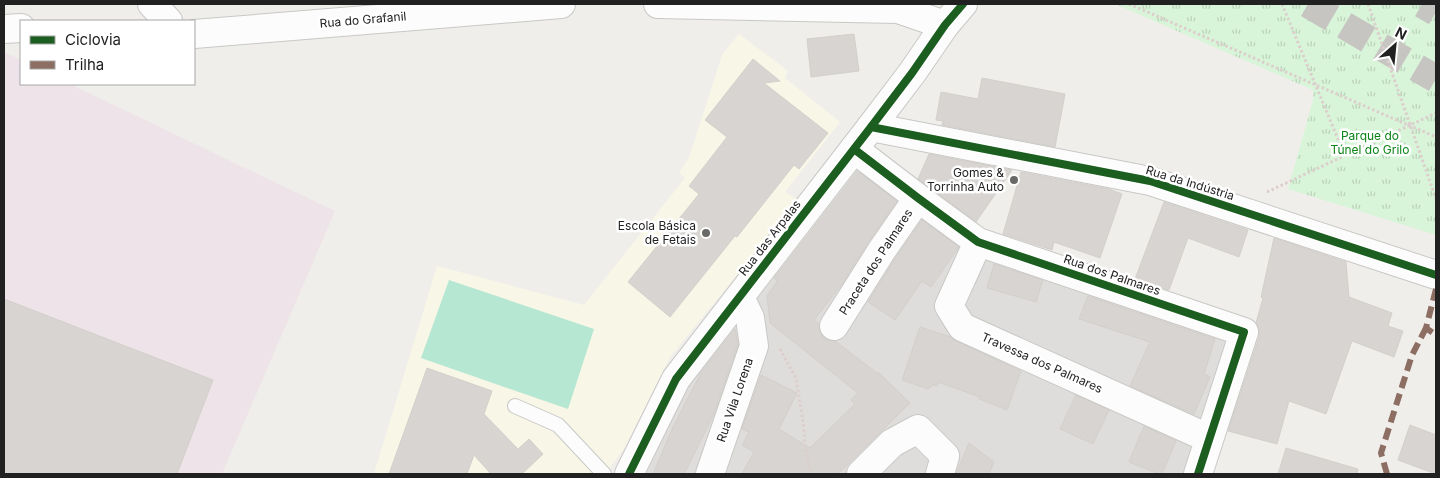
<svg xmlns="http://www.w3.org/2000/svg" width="1440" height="478" font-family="Inter,sans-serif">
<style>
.residential{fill:#dfdddb}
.industrial{fill:#ede3e8}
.education{fill:#f8f7e7}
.park{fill:url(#park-tufts)}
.pitch{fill:#b6e7d2}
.building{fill:#d7d4d1;stroke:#d3d0cb}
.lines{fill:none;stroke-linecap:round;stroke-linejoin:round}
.trunk-tunnel{stroke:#c7c5c2;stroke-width:28;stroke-dasharray:28 14;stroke-linecap:butt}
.service-casing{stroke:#c8c8c6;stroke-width:16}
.minor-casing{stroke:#c8c8c6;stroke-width:30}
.tertiary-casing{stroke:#c8c8c6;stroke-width:30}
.path{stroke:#dccecc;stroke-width:3;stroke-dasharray:2.5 2.5;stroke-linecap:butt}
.service{stroke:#fdfcfc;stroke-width:14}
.minor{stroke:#fdfcfc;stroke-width:28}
.tertiary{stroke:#fdfcfc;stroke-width:28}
.quiet{stroke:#8d6e63;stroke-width:6;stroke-dasharray:12 6;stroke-linecap:butt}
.cycleway-casing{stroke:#fff;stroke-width:11}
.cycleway{stroke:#1b5e20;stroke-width:8}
.poi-dot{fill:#696967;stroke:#fff;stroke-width:2}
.labels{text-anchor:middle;stroke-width:5;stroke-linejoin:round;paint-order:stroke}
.street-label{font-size:12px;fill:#212121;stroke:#fff}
.park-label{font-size:12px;fill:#0a8416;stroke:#fff}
.poi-label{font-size:12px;fill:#212121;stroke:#fff;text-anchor:end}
</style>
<defs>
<pattern id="park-tufts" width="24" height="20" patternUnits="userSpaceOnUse" patternTransform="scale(1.25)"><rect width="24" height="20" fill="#d9f5d9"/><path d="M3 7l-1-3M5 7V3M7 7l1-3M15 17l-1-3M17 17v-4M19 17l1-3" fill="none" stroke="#bad2ba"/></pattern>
</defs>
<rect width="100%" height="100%" fill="#f0eeea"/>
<path class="residential" d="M864,170L912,211L1228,333L1185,474H646L686,385L751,304Z"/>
<path class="industrial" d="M4,52L21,60V84H70L335,211L222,474H4Z"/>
<path class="education" d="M739,34L788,71L785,78L840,122L785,192L798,200L670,357L625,447L608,470L603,474H374L437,266L584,305L685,178L679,172L689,158L722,55Z"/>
<path class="park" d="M1115,4H1436V235L1288,189L1313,100V90Z"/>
<path class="pitch" d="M449,280L594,329L568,409L421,358Z"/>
<path class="building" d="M854,34L859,71L811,77L807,39Z
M753,59L780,81L764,83L828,133L799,169L794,165L737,237L735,236L670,317L628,282L699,194L689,186L727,137L705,120Z
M982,78L1065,94L1055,147L942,125L943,121L936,120L941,92L978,99Z
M929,154L1012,170L976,222L918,179Z
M857,171L897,201L869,241L842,284L814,320L819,324L820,333L825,339L835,341L877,373L878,372L910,403L838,474H742L754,452L742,445L749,432L742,429L761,375L797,393L779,429L810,448L855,404L851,400L858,393L770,323L767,296L777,281L774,278Z
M1021,172L1109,189L1122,194L1100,258L1054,242L1052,250L1003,234Z
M1164,202L1248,230L1239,257L1188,238L1169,290L1135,279Z
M922,220L959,247L931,287L922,281L895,320L868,302L895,259Z
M1274,238L1346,262L1349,297L1392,313L1388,326L1403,331L1394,357L1352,341L1326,414L1289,401L1277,444L1228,431L1259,337V329L1256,323L1263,298L1261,297Z
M994,264L1043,280L1036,302L987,288Z
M1088,296L1215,339L1204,374L1210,377L1194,414L1130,386L1150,342L1079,319Z
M4,299L213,380L177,474H4Z
M920,327L951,337L956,341L1021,371L1007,410L979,399L980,397L938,382L937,386L933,385L928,389L902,380Z
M735,329L738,344L713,416L684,474H653L673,427L701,373Z
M427,368L492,391L484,414L518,449L529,439L543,454L522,474H491L474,455L467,474H389Z
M1076,395L1109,410L1093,444L1060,429Z
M1410,425L1436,435V474L1398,460Z
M1144,426L1176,441L1162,474H1159L1129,462Z
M969,443L994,462L989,474H956Z
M1286,448L1358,469L1357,474H1278Z"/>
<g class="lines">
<path class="trunk-tunnel" d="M1308,4L1436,79
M1422,4L1436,12"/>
<defs>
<path id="service" d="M515,406L558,425L604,474"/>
<path id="minor" d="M152,4L168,21
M658,4L898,9L945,25
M4,29L21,28
M194,34L561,4
M871,127L1150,181L1436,275
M854,149L918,198L978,242L1244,332L1198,474
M978,242L949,306L962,327L1208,438
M834,326L882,250L918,198
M710,474L754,346L750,318L740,297
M861,474L892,443L918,429L945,456L940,474"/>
<path id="tertiary" d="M629,474L676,379L871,127L912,73L945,25L963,4"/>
</defs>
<use href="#service" class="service-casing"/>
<use href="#minor" class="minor-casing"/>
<use href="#tertiary" class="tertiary-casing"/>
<path class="path" d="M1129,4L1436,137
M1282,4L1345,156
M1368,4L1436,199
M1267,192L1436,113
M780,349L796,378L803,422L806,454L812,474"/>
<use href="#service" class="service"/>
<use href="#minor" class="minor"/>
<use href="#tertiary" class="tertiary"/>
<path class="quiet" d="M1436,289L1426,328L1436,335
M1387,474L1381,453L1412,355L1426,328"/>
<defs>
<path id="cycleway" d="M871,127L1150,181L1436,275
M854,149L918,198L978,242L1244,332L1198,474
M629,474L676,379L871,127L912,73L945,25L963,4"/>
</defs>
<use href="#cycleway" class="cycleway-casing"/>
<use href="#cycleway" class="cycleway"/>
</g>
<g class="poi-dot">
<circle cx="1014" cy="180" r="5"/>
<circle cx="706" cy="233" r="5"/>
</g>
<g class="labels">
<g class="street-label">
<text transform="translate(363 20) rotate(-5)" y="4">Rua do Grafanil</text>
<text transform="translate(1190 183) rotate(17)" y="4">Rua da Indústria</text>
<text transform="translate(770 238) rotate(-52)" y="4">Rua das Arpalas</text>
<text transform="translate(876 262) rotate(-57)" y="4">Praceta dos Palmares</text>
<text transform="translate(1112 275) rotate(19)" y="4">Rua dos Palmares</text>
<text transform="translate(1042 363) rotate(24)" y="4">Travessa dos Palmares</text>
<text transform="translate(735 400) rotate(-71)" y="4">Rua Vila Lorena</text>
</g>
<g class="park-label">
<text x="1370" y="140">Parque do<tspan x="1370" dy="14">Túnel do Grilo</tspan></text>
</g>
<g class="poi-label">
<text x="1004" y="177">Gomes &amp;<tspan x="1004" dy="14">Torrinha Auto</tspan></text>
<text x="696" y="230">Escola Básica<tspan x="696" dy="14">de Fetais</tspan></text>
</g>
</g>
<rect width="1440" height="478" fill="none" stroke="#212121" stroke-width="10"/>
<rect x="20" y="20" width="175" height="65" fill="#ffffff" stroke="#a6a6a6"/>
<rect x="30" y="36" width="25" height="8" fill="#1b5e20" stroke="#a6a6a6"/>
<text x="65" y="45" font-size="15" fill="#212121">Ciclovia</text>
<rect x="30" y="61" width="25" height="8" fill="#8d6e63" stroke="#a6a6a6"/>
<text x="65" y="70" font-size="15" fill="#212121">Trilha</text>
<g transform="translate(1395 45) rotate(27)" stroke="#ffffff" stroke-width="4" paint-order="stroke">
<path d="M0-4L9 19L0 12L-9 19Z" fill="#212121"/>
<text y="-8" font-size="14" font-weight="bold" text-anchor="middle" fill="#212121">N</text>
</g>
</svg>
